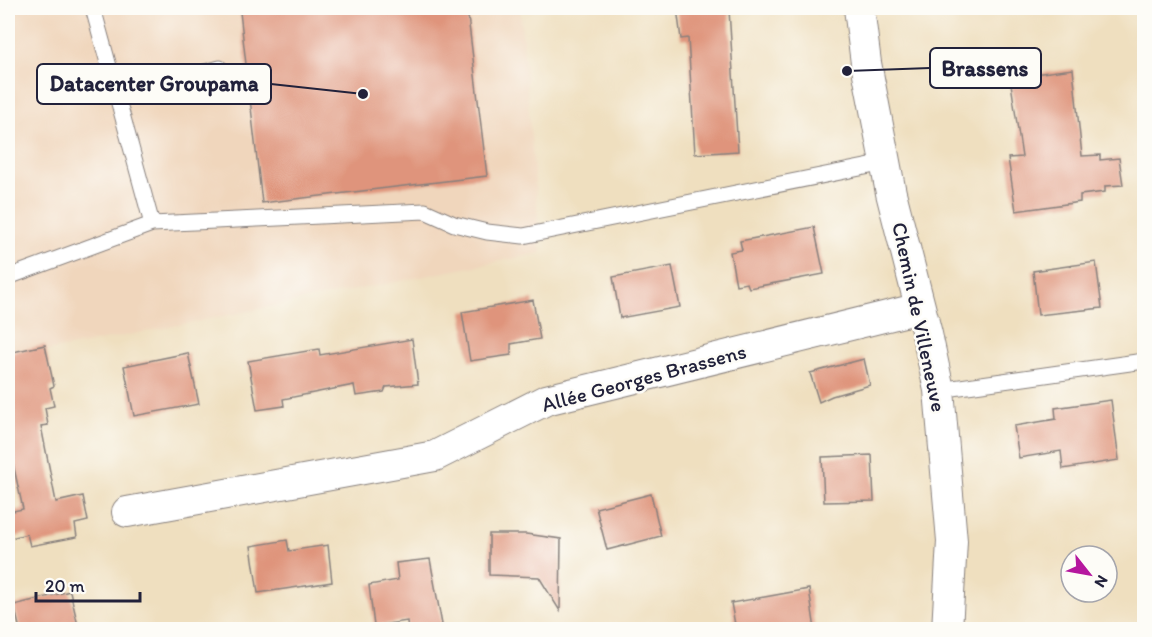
<svg xmlns="http://www.w3.org/2000/svg" width="1152" height="637" font-family="Itim,sans-serif">
<style>
.built{fill:#f0d6bc}
.building{fill:#df947b}
.lines{fill:none;stroke-linecap:round;stroke-linejoin:round}
.service-casing{stroke:#88807d;stroke-width:17}
.minor-casing{stroke:#88807d;stroke-width:32}
.service{stroke:#fff;stroke-width:15}
.minor{stroke:#fff;stroke-width:30}
.labels{text-anchor:middle;stroke-width:5;stroke-linejoin:round;paint-order:stroke}
.street-label{font-size:21px;fill:#22223b;stroke:#fdfcf7}
.leader{fill:none;stroke:#22223b;stroke-width:2}
.callout-dot{fill:#22223b;stroke:#fdfcf7;stroke-width:2}
.callout{fill:#fdfcf7;stroke:#22223b;stroke-width:2}
.callout-label{font-size:22px;text-anchor:middle;font-weight:bold;fill:#22223b}
</style>
<rect width="100%" height="100%" fill="#fdfcf7"/>
<filter id="ink" filterUnits="userSpaceOnUse"><feTurbulence type="fractalNoise" baseFrequency=".0167" numOctaves="2"/><feDisplacementMap in="SourceGraphic" scale="12" xChannelSelector="R" yChannelSelector="G"/><feConvolveMatrix kernelMatrix="1 2 1 2 8 2 1 2 1" color-interpolation-filters="sRGB"/></filter>
<filter id="wash" filterUnits="userSpaceOnUse"><feTurbulence type="fractalNoise" baseFrequency=".008" numOctaves="4" result="noise"/><feDisplacementMap in="SourceGraphic" scale="24" xChannelSelector="R" yChannelSelector="G"/><feGaussianBlur stdDeviation="1.35" result="paint"/><feColorMatrix in="noise" values="0 0 0 0 0 0 0 0 0 0 0 0 0 0 0 0 0 1.4 0 .05"/><feComposite in="paint" operator="in"/></filter>
<g filter="url(#wash)">
<rect width="100%" height="100%" fill="#efdfbf"/>
<path class="built" d="M8,8H520L541,253L8,359Z"/>
<g id="blocks">
<path class="building" d="M278,8H467L487,176L262,203L240,12Z
M677,8H717V11L729,10L738,151L695,154L688,38L681,39Z
M1073,69L1082,156L1100,155V160L1119,158L1123,185L1105,186V192L1080,195V202L1016,211L1008,158L1022,157L1010,77Z
M814,227L824,274L749,288L747,283L736,285L730,252L742,250L740,241Z
M1096,262L1102,308L1038,315L1033,271Z
M672,266L680,307L620,318L613,277Z
M533,300L540,339L511,344V355L470,361L462,312Z
M412,339L418,384L386,387L384,392L356,396L354,385L283,399L284,406L257,410L248,361L319,349L320,355Z
M45,345L54,386L50,388L54,406L45,408L48,425L41,426L56,502L83,496L88,521L75,524L77,537L30,546L27,534L11,538L8,520V512L23,509L8,441V353Z
M188,353L199,404L134,416L124,366Z
M864,359L870,385L832,396L819,402L810,373Z
M1111,400L1119,460L1063,469L1061,451L1019,458L1014,426L1056,419L1055,408Z
M872,455L874,501L824,502L822,457Z
M651,494L661,536L607,550L596,508Z
M489,534H526L561,539L560,611L539,577L489,575Z
M287,540L289,551L328,545L332,582L258,593L251,546Z
M430,559L443,630H408L407,621L374,626L369,585L398,580L396,563Z
M809,589L815,630H736L731,603Z
M70,591L79,630H20L14,605Z"/>
</g>
</g>
<g filter="url(#ink)">
<use href="#blocks" fill-opacity="0" stroke="#88807d" stroke-width="1.5"/>
<g class="lines">
<defs>
<path id="service" d="M93,8L152,224L425,211L454,224L487,232L523,236L885,163
M117,95L220,68
M8,277L152,224
M939,390L1144,361"/>
<path id="minor" d="M859,8L866,63L891,193L927,334L939,390L952,541L947,630
M127,512L435,456L546,400L920,308"/>
</defs>
<use href="#service" class="service-casing"/>
<use href="#minor" class="minor-casing"/>
<use href="#service" class="service"/>
<use href="#minor" class="minor"/>
</g>
</g>
<g class="labels">
<g class="street-label">
<text transform="translate(919 317) rotate(78)" y="7">Chemin de Villeneuve</text>
<text transform="translate(644 378) rotate(-15)" y="7">Allée Georges Brassens</text>
</g>
</g>
<path class="leader" d="M847 71L930 68M363 94L271 84"/>
<g class="callout-dot">
<circle cx="847" cy="71" r="6"/>
<circle cx="363" cy="94" r="6"/>
</g>
<g class="callout">
<rect x="930" y="48" width="111" height="40" rx="6"/>
<rect x="37" y="64" width="234" height="40" rx="6"/>
</g>
<g class="callout-label">
<text x="985" y="76">Brassens</text>
<text x="154" y="91">Datacenter Groupama</text>
</g>
<rect width="1152" height="637" fill="none" stroke="#fdfcf7" stroke-width="30"/>
<g transform="translate(1089 574) rotate(121)"><circle r="28" fill="#fdfcf7" stroke="#a5a5ac" stroke-width="1.5"/>
<path d="M0-4.5L10 22L0 15L-10 22Z" fill="#b5179e"/>
<text y="-9" font-size="16" font-weight="bold" text-anchor="middle" fill="#22223b">N</text>
</g>
<path d="M36 592v9h104v-9" fill="none" stroke="#22223b" stroke-width="3"/>
<text x="45" y="592" font-size="18" fill="#22223b" stroke="#fdfcf7" stroke-width="4.5" paint-order="stroke">20 m</text>
</svg>
